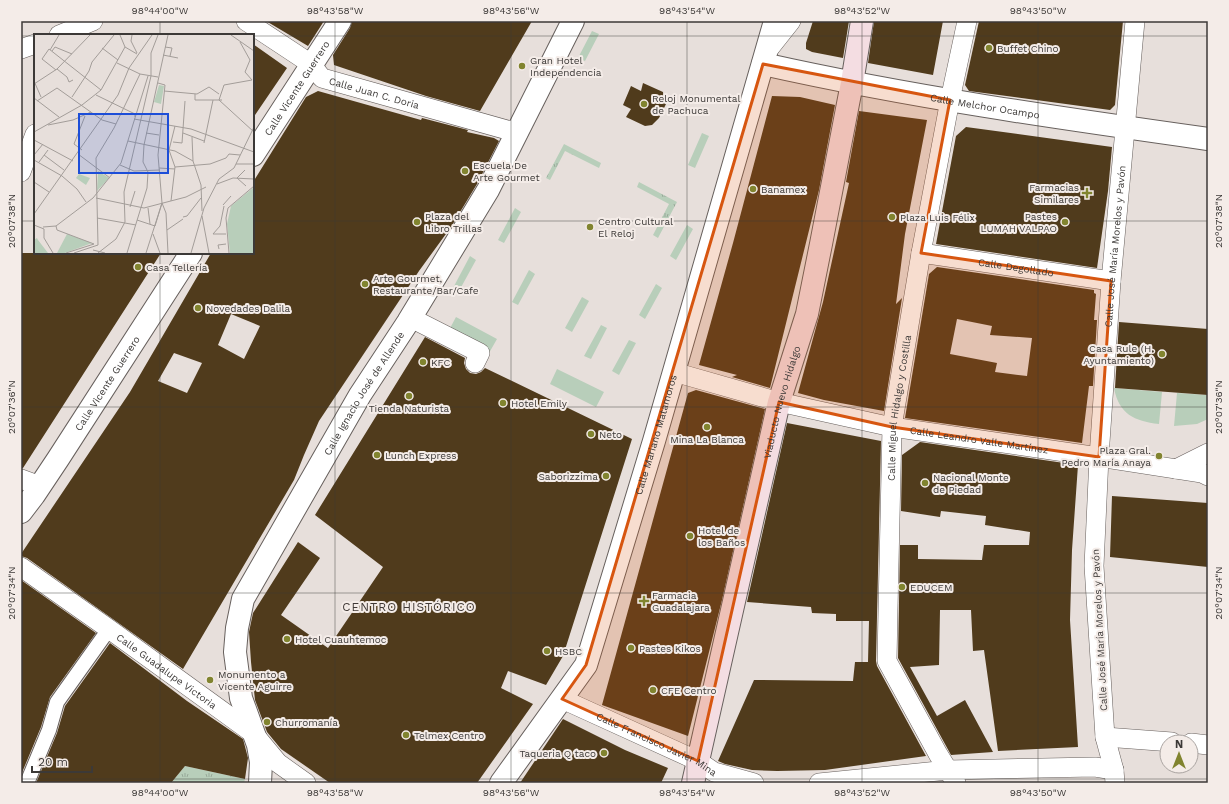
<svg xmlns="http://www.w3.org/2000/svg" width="1229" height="804" font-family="'Work Sans',sans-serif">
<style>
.grass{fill:url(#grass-tufts)}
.garden{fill:#b8ceba}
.building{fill:#503b1c;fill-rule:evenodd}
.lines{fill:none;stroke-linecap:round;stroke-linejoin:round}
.pedestrian-casing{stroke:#67605d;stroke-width:16}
.minor-casing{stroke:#67605d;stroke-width:20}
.tertiary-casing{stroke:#67605d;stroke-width:24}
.secondary-casing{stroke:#67605d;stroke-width:24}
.pedestrian{stroke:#fff;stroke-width:14}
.minor{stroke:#fff;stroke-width:19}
.tertiary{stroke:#fff;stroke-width:22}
.secondary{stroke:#f4dde2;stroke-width:22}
.marked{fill:#d75610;fill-opacity:0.2;stroke:#d75610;stroke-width:3;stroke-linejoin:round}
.ticks{fill:none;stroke:#3c3937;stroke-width:1;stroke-opacity:0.45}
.poi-dot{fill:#81842f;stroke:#f4ece8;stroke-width:1.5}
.labels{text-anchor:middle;stroke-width:4;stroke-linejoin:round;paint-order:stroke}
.poi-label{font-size:10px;fill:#3c3937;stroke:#f4ece8;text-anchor:start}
.street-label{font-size:10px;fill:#3c3937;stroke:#f4ece8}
.quarter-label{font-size:12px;letter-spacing:1px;fill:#403936;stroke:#f4ece8}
.inset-road{fill:none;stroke:#a39d99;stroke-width:1}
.view{fill:#1d4ed8;fill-opacity:0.15;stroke:#1d4ed8;stroke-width:2}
.inset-edge{fill:none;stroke:#3c3937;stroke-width:2}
.neatline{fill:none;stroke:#3c3937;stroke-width:1.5}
.ticks-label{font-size:10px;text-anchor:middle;fill:#3c3937}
</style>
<defs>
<pattern id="grass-tufts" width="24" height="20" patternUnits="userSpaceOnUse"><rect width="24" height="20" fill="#b8ceba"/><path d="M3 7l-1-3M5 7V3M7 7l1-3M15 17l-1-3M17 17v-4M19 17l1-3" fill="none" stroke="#97a898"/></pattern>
</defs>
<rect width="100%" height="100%" fill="#e7dfdb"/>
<path class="grass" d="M564,144L601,163L599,168L565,151L550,180L546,178Z
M639,182L677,202L658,238L653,235L669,204L637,187Z
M185,766L245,779L244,783H171Z"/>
<path class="garden" d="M592,31L599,34L585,61L578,58Z
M702,133L709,136L695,168L688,165Z
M515,208L521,212L504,243L498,240Z
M687,225L693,229L676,260L670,256Z
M470,256L476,260L459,291L453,288Z
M529,270L535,274L518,305L512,302Z
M656,284L662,288L645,319L639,315Z
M582,297L589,301L572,332L565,328Z
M456,317L497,339L489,353L448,332Z
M601,325L607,328L591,359L584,356Z
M629,340L636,343L619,375L612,371Z
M557,369L604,392L596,407L550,384Z
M1114,388L1162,392L1159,424C1134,421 1119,414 1114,388Z
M1177,393L1208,395V419L1197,424L1174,426Z"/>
<path class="building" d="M266,21H324L308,46Z
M352,21H532L480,111L426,96L334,65L333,55L350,28Z
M813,21H849L843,58L812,52L806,49V43Z
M874,21H943L933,75L868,63Z
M979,21H1123L1115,105L1110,110L969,91L965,85Z
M253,44L287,68L253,118Z
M643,83L663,92L664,103L666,104L659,118L652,125L645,126L626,117L631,109L623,105L631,86L641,91Z
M318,91L421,120L422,118L468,130L467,132L494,138L499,141L477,184L451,227L419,271L319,421L304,455L294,480L183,669L27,558L21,556V554L130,392L211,253H253V182L306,97ZM231,314L260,326L244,359L218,345ZM174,353L202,363L187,393L158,381Z
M772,96L800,97L835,105L819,190L770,388L732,377L737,375L699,365L733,243Z
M859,111L927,120L905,234L896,304L902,298L884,411L824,400L798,393L823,302L849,183L846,182Z
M966,127L1112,147L1108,191L1097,268L936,244L956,136Z
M21,253H161L23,468H21Z
M937,267L1094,290V293L1096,294L1094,320H1097L1093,386H1089L1082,443L905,418L929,274ZM957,319L992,326L990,335L1032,338L1027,376L995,372L997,363L950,354Z
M1119,322L1208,329V395L1115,388Z
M425,337L465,358L464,363L466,369L470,373L476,374L481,372L485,368L632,439L563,656L546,685L508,671L501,688L533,704L477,783H330L281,749L267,732L255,700L251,662L249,632L253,613L298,542L320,558L281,615L328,648L383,567L315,515Z
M696,390L765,409L722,600L688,736L602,705L688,393Z
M787,423L881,441L876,661L877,666L926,756L825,770L777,771L752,770L725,764L718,761L754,680L853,681L855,662H868L869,621H836V614L812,613L811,607L747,602Z
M920,442L1078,465L1072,550L1070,620L1078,747L998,751L984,650L973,651L971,610H940L939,665L910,667L937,716L965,700L993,752L951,755L898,658L900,545H918V559L982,560L984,545H1029L1030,532L985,525L986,516L941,511L940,517L901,511L902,455Z
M1112,496L1208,503V567L1110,557Z
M21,580L96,633L50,697L41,727L21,775Z
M110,643L187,701L243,739L248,758L245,779L185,766L171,783H36L57,733L65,706Z
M563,719L625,750L668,768L661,783H520Z"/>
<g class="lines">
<defs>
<path id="pedestrian" d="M27,783L49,730L57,702L109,629"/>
<g id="minor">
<path id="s1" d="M246,21L311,64L322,78L518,133"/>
<path d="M59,35L93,21"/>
<path d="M21,49L35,44"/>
<path d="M768,50L791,21"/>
<path d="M21,172L35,134"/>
<path id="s2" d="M921,253L1111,281"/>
<path d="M411,318L480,353L475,363"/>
<path id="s3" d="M674,372L779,402L892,427L1099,457L1202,473L1208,476"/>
<path d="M1176,469L1208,453"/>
<path d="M21,479L40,486"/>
<path id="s4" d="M21,567L109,629L254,734L278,763L306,783"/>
<path id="s5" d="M562,699L698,761L714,772L754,783"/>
<path d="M1105,737L1172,742"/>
<path d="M1191,743L1208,745"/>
<path d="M819,783L948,770L1095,767L1114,770"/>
<path id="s6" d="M956,783L938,754L887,661L888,610L892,427L921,253L950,100L967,21"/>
<path id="s7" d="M1115,783L1114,770L1105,737L1094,566L1099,457L1111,281L1135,21"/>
</g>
<g id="tertiary">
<path id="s8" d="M763,64C910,97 1059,118 1208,139"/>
<path id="s9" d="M253,155L340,21"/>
<path id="s10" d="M21,512L34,495L58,459L191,253"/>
<path id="s11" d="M260,783L261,762L258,745L241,698L235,652L237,628L243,599L360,395L408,322L488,190L573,21"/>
<path id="s12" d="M501,783L586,665L654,441L775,21"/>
</g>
<g id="secondary">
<path id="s13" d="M693,783L779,402L807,314L821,244L852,83L862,21"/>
</g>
</defs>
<use href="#pedestrian" class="pedestrian-casing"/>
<use href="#minor" class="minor-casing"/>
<use href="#tertiary" class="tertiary-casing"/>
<use href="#secondary" class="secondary-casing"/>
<use href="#pedestrian" class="pedestrian"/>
<use href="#minor" class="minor"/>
<use href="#tertiary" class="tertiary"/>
<use href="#secondary" class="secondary"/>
</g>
<path class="marked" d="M763,64L950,100L921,253L1111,281L1099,457L892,427L779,402L698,761L562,699L586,665Z"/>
<path class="ticks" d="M160,21V35M335,21V783M511,21V783M687,21V783M862,21V783M1038,21V783M21,36H35M253,36H1208M21,221H35M253,221H1208M160,253V783M21,407H1208M21,593H1208M21,779H1208"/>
<g class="poi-dot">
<circle cx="989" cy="48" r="4"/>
<circle cx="522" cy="66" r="4"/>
<circle cx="644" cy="104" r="4"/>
<circle cx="465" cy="171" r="4"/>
<circle cx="753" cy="189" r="4"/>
<path d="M1085 187h4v4h4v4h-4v4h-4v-4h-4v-4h4z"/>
<circle cx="892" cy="217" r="4"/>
<circle cx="417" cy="222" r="4"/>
<circle cx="1065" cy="222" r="4"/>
<circle cx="590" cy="227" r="4"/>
<circle cx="138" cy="267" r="4"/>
<circle cx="365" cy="284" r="4"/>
<circle cx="198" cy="308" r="4"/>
<circle cx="1162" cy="354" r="4"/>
<circle cx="423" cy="362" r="4"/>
<circle cx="409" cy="396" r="4"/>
<circle cx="503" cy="403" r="4"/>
<circle cx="707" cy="427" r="4"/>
<circle cx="591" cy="434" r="4"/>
<circle cx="377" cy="455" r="4"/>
<circle cx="1159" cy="456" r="4"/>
<circle cx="606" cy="476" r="4"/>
<circle cx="925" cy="483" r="4"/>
<circle cx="690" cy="536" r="4"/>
<circle cx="902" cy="587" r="4"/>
<path d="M642 595h4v4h4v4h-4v4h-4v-4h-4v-4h4z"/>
<circle cx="287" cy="639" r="4"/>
<circle cx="631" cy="648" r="4"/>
<circle cx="547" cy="651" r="4"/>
<circle cx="210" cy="680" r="4"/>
<circle cx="653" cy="690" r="4"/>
<circle cx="267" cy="722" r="4"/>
<circle cx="406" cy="735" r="4"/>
<circle cx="604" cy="753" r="4"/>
</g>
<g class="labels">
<g class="poi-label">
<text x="997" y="52">Buffet Chino</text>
<text x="530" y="64">Gran Hotel<tspan x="530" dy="12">Independencia</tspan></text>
<text x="652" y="102">Reloj Monumental<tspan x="652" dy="12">de Pachuca</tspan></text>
<text x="473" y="169">Escuela De<tspan x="473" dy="12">Arte Gourmet</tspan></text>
<text x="1079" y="191" text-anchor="end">Farmacias<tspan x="1079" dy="12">Similares</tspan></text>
<text x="761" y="193">Banamex</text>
<text x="425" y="220">Plaza del<tspan x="425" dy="12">Libro Trillas</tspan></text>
<text x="1057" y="220" text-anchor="end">Pastes<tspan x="1057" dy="12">LUMAH VALPAO</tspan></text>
<text x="900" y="221">Plaza Luis Félix</text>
<text x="598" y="225">Centro Cultural<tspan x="598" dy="12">El Reloj</tspan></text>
<text x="146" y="271">Casa Tellería</text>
<text x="373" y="282">Arte Gourmet,<tspan x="373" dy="12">Restaurante/Bar/Cafe</tspan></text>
<text x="206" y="312">Novedades Dalila</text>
<text x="1154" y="352" text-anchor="end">Casa Rule (H.<tspan x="1154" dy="12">Ayuntamiento)</tspan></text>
<text x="431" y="366">KFC</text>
<text x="511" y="407">Hotel Emily</text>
<text x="409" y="412" text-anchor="middle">Tienda Naturista</text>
<text x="599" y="438">Neto</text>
<text x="707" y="443" text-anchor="middle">Mina La Blanca</text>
<text x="1151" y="454" text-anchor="end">Plaza Gral.<tspan x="1151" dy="12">Pedro María Anaya</tspan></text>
<text x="385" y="459">Lunch Express</text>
<text x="598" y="480" text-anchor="end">Saborizzima</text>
<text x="933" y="481">Nacional Monte<tspan x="933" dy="12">de Piedad</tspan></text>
<text x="698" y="534">Hotel de<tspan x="698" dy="12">los Baños</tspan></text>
<text x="910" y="591">EDUCEM</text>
<text x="652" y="599">Farmacia<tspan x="652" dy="12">Guadalajara</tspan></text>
<text x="295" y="643">Hotel Cuauhtemoc</text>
<text x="639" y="652">Pastes Kikos</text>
<text x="555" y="655">HSBC</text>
<text x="218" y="678">Monumento a<tspan x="218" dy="12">Vicente Aguirre</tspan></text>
<text x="661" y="694">CFE Centro</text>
<text x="275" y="726">Churromanía</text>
<text x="414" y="739">Telmex Centro</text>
<text x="596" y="757" text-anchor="end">Taqueria Q taco</text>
</g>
<g class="street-label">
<text dy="4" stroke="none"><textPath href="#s9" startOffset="80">Calle Vicente Guerrero</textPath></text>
<text dy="4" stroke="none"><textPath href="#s1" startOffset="150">Calle Juan C. Doria</textPath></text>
<text dy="4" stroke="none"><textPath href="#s8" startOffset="226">Calle Melchor Ocampo</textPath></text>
<text dy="4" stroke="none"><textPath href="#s7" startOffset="539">Calle José María Morelos y Pavón</textPath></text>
<text dy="4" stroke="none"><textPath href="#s2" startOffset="96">Calle Degollado</textPath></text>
<text dy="4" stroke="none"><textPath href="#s10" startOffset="155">Calle Vicente Guerrero</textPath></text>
<text dy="4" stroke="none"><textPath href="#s11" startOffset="427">Calle Ignacio José de Allende</textPath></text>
<text dy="4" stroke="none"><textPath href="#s13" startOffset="391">Viaducto Nuevo Hidalgo</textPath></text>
<text dy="4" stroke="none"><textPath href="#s6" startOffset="394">Calle Miguel Hidalgo y Costilla</textPath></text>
<text dy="4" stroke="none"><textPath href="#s12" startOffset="386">Calle Mariano Matamoros</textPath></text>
<text dy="4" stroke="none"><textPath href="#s3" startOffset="313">Calle Leandro Valle Martínez</textPath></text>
<text transform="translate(1099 630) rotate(-93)" y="4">Calle José María Morelos y Pavón</text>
<text dy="4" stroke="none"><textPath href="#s4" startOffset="179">Calle Guadalupe Victoria</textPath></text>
<text dy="4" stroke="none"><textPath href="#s5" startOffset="105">Calle Francisco Javier Mina</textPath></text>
</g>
<g class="quarter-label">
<text x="409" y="611">CENTRO HISTÓRICO</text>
</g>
</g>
<g transform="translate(34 34)">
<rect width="220" height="220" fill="#e7dfdb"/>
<path d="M45,140L56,144L52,151L42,144Z" fill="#b8ceba"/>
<path d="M220,153V219H196L193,190L197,172Z" fill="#b8ceba"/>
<path d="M125,51L130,52L127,70L120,68ZM64,137L75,144L63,157ZM33,200L58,209L31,219H23ZM3,204L4,206L14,219H0V206Z" fill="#b8ceba"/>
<path class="inset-road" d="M86,1L91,13L103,20M98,1L97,7L103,19M197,1L220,17M206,8L216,26L211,38L218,46M131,13L138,14L136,22M68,14L84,26M16,16L25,1M18,17L21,13L38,20M129,21L144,24M83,29L106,40L124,43M23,35L33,43L35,48L39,46M22,36L8,25L15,15L67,56M0,47L7,63M124,49L131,51L124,121L128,169L132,179L134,219M0,50L23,35L56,1M130,57L163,60L175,53L185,60M161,60V66H188M62,61L101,80V83M38,63L55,37L58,28L80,1M0,64L25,83M185,66L220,98M185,66L190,51L218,46M3,67L23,54L68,86L82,90M100,85L157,95L220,118M14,91L39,86L57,78M0,98L48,71L67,56L91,13M112,99L125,101M149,99L170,107M158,103L159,127L167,151L168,177M0,106L39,127M94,107L141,117L159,127M139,108L148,109L151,67M170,109L179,66M48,116L40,110L51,82M44,120L76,144M0,121L9,110M10,121L30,136M0,126L28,142L43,155L52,168M5,128L14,116M202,130H220M86,131L100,137L126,136M141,133L176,130L192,124L195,120L206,121M125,134L141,135M211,136L203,144L212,152M0,148L15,158M183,150L199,144L220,145M62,164L110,174L152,163L172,153M137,167L141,133L135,116L141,92M189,171L197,162M96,173L101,157M114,174L116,190M0,180L84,61L95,34L118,1M168,182L175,219M149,183L153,182L167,164M63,184L102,191M103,186L121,192M0,191L10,195V204L19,219M22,192L23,196L60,210L32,219M9,193L22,192L59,164L87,129L114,42M133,196L149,185M119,200L126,219M179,200L186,192L190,172M179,200H192M185,215L184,211L192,210M59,216L71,219M40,219L64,211L62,124L80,94L106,40M64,219L82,205L91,188L90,158L117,42V19L124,1M93,219L113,154L114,138L109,128L110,111L134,1M112,219L128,169L121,192M157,219L170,174L185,145L200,134L220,93M195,219L192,184L194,174L220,152"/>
<path class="view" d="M45,80H134V139H45Z"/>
<rect width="220" height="220" class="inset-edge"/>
</g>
<rect width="1229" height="804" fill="none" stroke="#f4ece8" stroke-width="44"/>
<g transform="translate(1179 754)"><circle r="19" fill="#f4ece8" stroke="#aaa4a1"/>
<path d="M0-3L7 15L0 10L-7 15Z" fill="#81842f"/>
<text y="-6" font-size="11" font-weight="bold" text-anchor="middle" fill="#3c3937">N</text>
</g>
<path d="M32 766v6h60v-6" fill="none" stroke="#3c3937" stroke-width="2"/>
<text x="38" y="766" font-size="12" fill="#3c3937" stroke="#f4ece8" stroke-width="3" paint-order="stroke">20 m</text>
<rect x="22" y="22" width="1185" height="760" class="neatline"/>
<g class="ticks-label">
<text x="160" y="14">98°44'00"W</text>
<text x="335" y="14">98°43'58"W</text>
<text x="511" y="14">98°43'56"W</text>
<text x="687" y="14">98°43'54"W</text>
<text x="862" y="14">98°43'52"W</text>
<text x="1038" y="14">98°43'50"W</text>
<text transform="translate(11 221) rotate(-90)" y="4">20°07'38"N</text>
<text transform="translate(1218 221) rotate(-90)" y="4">20°07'38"N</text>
<text transform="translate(11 407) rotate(-90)" y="4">20°07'36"N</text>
<text transform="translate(1218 407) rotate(-90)" y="4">20°07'36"N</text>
<text transform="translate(11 593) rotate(-90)" y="4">20°07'34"N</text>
<text transform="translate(1218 593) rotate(-90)" y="4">20°07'34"N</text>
<text x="160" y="796">98°44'00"W</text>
<text x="335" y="796">98°43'58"W</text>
<text x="511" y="796">98°43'56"W</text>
<text x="687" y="796">98°43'54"W</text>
<text x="862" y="796">98°43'52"W</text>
<text x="1038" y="796">98°43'50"W</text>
</g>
</svg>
